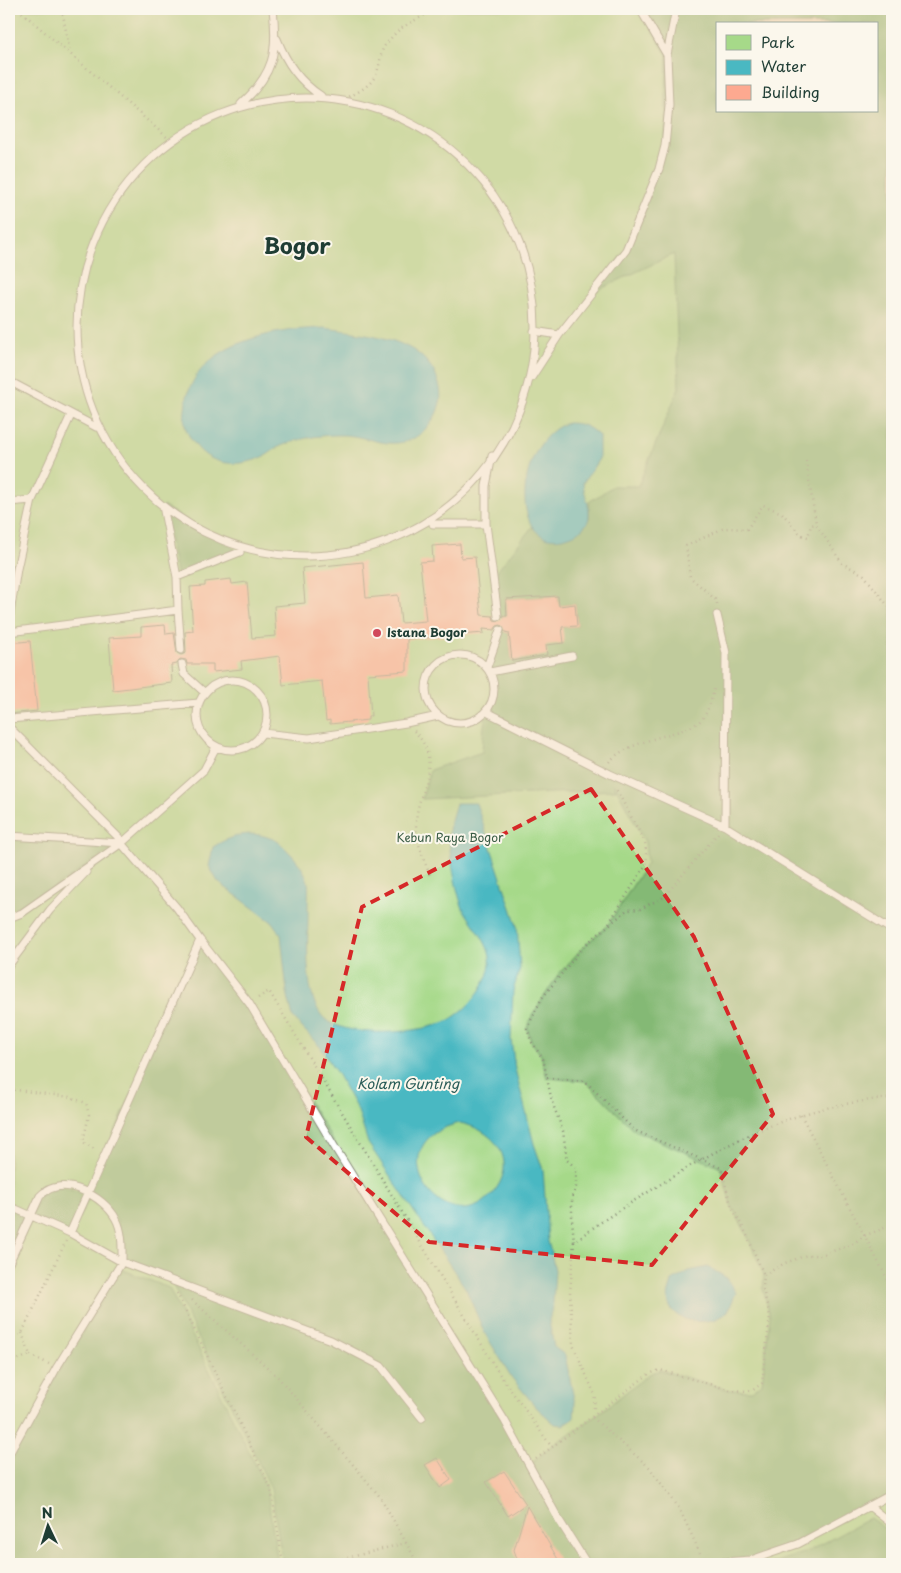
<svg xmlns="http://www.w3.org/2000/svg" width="901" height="1573" font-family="'Playpen Sans',sans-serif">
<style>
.green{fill:#a6d989;stroke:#628b5e;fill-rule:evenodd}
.forest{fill:#84b975;stroke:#527b54;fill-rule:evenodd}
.water{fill:#4ab8c2;stroke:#347a7b;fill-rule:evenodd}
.building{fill:#fda990}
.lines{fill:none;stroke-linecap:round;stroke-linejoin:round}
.lane-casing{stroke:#888c78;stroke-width:9}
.path{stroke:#888c78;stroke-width:2.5;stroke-dasharray:1 4;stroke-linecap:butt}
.lane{stroke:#fff;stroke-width:7}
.marked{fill:none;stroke:#d62828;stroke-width:4;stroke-dasharray:10 6;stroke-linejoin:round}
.poi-dot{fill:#d1495b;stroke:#fbf7ec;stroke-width:2}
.labels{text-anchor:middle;stroke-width:4;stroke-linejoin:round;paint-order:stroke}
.poi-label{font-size:12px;font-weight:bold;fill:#1f3d34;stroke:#fbf7ec;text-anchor:start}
.park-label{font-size:12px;fill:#3a5c45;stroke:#fbf7ec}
.water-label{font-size:14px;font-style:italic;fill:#2a5c58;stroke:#fbf7ec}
.town-label{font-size:22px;font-weight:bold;fill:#1f3d34;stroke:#fbf7ec}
</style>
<rect width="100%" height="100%" fill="#fbf7ec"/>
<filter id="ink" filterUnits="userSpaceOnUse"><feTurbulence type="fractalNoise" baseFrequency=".02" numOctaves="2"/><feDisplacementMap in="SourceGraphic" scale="10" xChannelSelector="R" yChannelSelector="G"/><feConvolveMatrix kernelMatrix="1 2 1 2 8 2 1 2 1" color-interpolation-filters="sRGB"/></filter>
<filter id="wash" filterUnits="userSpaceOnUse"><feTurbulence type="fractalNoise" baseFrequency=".0096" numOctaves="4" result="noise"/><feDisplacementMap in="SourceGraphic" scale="20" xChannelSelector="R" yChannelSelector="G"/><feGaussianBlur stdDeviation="1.12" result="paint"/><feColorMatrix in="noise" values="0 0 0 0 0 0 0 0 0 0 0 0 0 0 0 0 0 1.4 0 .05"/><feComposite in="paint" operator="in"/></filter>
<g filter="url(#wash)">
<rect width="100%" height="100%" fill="#f2dbbb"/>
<path class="green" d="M9,9H892V1564H9ZM717,24H877V111H717Z"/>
<path class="forest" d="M640,9H892V1494L798,1544L751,1560L702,1564H283L271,1489L266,1478L171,1281L122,1262L117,1220L91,1195L70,1233L31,1216L9,1263V1206L31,1216L40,1196L60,1186L87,1194L200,940L249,1003L530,1465L551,1446L593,1418L649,1374L660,1370L730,1390L752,1391L762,1383L770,1316L763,1289L764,1275L746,1233L731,1205L721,1168L634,1130L585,1081L547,1078L541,1055L531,1041L527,1028L533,1014L558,975L584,946L608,925L647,863L645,842L614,784L616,790L422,799L430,770L482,752C483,740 483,724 487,712C493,694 501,686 487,667L500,630L509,633L512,661L526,660L527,657L546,645L562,627L577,626L575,604L559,606L558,596L506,599L507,617L498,616L494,575L532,527L549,538L589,519V502L613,486H638L679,388L674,254L592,293L626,250L665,146L667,55ZM717,24H877V111H717Z
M163,506L240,552L177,577Z
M9,836L121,843L9,918Z
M121,1269L169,1288L263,1480L267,1491L278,1564H9V1461L58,1372Z
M870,1518L892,1534V1564H769L807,1552Z"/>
<path class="water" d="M325,328C364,334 423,336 438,381C441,390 442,397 439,406C436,419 423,435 410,440C387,449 367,436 344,435C336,435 328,435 321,436C308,437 293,441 281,446C275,448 271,453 265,456C242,467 213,467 197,447C186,434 183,425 185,409C191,343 272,329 325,328Z
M567,423C581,423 589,426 599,436V459L583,483C584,495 590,504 589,516C589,525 579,532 572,535C507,561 513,442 567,423Z
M456,803H476L517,926L520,968L513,991L511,1039L515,1069L534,1144L543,1170L548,1241L555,1270L553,1303L549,1321L554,1347L565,1355L575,1404L574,1418L563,1425L555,1424L536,1407L512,1378L484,1332L466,1289L368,1143L358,1111L338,1075L321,1048L293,1018L287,992L281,935L272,922L218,882L209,866L213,847C232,835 249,830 270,838C278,840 282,845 288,851C296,859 305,870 308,882C309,889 308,898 308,905C309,936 302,991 322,1016C342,1040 424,1034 449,1020C468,1009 487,987 490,964C493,947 472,924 464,910C457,898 448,847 449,833C449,823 454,812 456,803ZM460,1123C492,1129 518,1158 496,1189C449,1254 369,1142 460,1123Z
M708,1267L727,1278L736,1293C733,1298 731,1306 728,1311C714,1328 667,1325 668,1297C668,1292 671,1286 672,1281L689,1271Z"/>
<g id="blocks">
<path class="building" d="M460,544L461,558L475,557L481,615L493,616L494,620L499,621L503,616H507L506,599L558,596L559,606L575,604L577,626L562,627L564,643L546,645L547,655L512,661L509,633L505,632L501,625L497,626L494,630L483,629L484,633L407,639V671L368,674L371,716H368V720L330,724V720L326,721L322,681L283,685L280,656L241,661L242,669L213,672V664H187L186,660L180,659L177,664L171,665L172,683L113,690L109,638L141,636V627L165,625L166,634L174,633L177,653L181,655L186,653L185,632L193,631L190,587L205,586V582L231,579L232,584L247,582L252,638L276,636L274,606L305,603L302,568L363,562L366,598L398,595L401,623L426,621L420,562L433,561L432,546Z
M30,641L37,711L9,714V643Z
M437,1458L451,1480L440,1488L425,1465Z
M504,1471L526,1504L508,1516L486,1482Z
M527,1506L559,1561L519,1564L514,1550Z"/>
</g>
</g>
<g filter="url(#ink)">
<use href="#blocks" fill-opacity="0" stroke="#888c78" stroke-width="1"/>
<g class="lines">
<defs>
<path id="lane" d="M277,39C287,64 299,81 321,96
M667,55L676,9
M77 327a229 229 0 1 1 458 0a229 229 0 1 1-458 0Z
M241,104C274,74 278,52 273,9
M534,331L559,335
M531,378L559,335L626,250L659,169L665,146L669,105L667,55L640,9
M9,381L96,427
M492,456L486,486V524L498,616
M9,502L32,500
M163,506L177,577L178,610
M433,524H486
M177,577L240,552
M717,615L726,653L725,826
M9,620L17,569L32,500L71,415
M9,632L178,610L181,650
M426 689a34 34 0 1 1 68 0a34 34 0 1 1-68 0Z
M182,664L184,674L205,693
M487,667L500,630
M490,672L572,656
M197 715a35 35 0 1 1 70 0a35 35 0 1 1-70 0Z
M487,712L610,774L725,826L892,930
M9,719L199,703
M9,727L123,842
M263,733L309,738L406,723L438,716
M9,836L121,843L177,908L200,940L70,1233
M9,918L22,913L123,842L204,770L216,747
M200,940L249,1003L337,1151L505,1421L559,1520L587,1564
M9,965L50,910L86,872
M9,1206L70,1233L122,1262L57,1367L9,1454
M9,1263L40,1196C62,1173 104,1196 116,1219C123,1232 122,1248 122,1262L331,1340L381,1366L422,1418
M869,1506L892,1524
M697,1564L751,1560L798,1544L892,1494"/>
</defs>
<use href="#lane" class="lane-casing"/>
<path class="path" d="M18,9L169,139
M62,9L70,53
M345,99C358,92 374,85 378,69C381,60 380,50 387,43C403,22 416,22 434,9
M806,461L816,524L842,563L864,575L892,611
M717,604V601L690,577L686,546L724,528L747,529L763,505L782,513L801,535L808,537L811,525L816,524
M414,731C445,762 417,789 416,823C416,842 424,859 430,876
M609,762C631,737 690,735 703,718C708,711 712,698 714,689
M718,833L664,897L640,909L627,910L584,946L542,998L527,1028L531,1041L543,1059L552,1102L563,1131L567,1160L576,1168V1187L572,1197V1219L574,1242C598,1223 624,1207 650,1191C712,1151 777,1115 851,1103C865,1101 878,1098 892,1099
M609,923L647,863L645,842L616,789
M258,998L269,991L500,1375L551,1446
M547,1078L585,1081L634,1130L721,1168L731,1205L746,1233L764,1275
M9,1089L70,1097L86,1103L89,1115L83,1142L96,1150
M801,1115L892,1288
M574,1242L570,1293L573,1345L595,1395L593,1418L649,1467L679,1508L700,1553
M177,1293L266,1478L271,1489L283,1564
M192,1300L277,1376L361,1474L381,1498L418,1564
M9,1338L22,1333L66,1241
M30,1355L49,1364
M9,1363L30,1355L22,1333
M536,1459L649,1374L660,1370L730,1390L752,1391L762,1383L770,1316L763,1289L764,1275L785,1263L807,1255H821L851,1245L864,1236L892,1225
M323,1564L406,1543"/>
<use href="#lane" class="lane"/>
</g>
</g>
<path d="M0 0H901V1573H0ZM591,789L694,937L773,1114L652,1265L429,1242L306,1137L362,907Z" fill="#f2dbbb" fill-opacity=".55" fill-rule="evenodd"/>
<path class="marked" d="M591,789L694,937L773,1114L652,1265L429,1242L306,1137L362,907Z"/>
<circle class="poi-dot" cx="377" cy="633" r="5"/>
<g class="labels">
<g class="poi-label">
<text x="387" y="637">Istana Bogor</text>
</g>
<g class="park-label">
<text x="450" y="842">Kebun Raya Bogor</text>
</g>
<g class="water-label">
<text x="408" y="1089">Kolam Gunting</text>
</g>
<g class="town-label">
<text x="297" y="254">Bogor</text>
</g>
</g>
<rect width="901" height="1573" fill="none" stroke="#fbf7ec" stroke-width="30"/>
<rect x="716" y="22" width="162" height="90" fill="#fbf7ec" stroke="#a3ada2"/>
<rect x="726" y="35" width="25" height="15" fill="#a6d989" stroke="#a3ada2"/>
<text x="761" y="48" font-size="15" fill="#1f3d34">Park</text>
<rect x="726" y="60" width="25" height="15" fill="#4ab8c2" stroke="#a3ada2"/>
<text x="761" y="72" font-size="15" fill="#1f3d34">Water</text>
<rect x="726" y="85" width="25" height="15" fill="#fda990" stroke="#a3ada2"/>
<text x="761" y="98" font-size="15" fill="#1f3d34">Building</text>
<g transform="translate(48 1526) rotate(356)" stroke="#fbf7ec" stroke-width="4" paint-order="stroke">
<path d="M0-4L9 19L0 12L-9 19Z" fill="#1f3d34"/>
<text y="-8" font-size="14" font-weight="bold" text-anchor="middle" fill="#1f3d34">N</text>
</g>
</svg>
